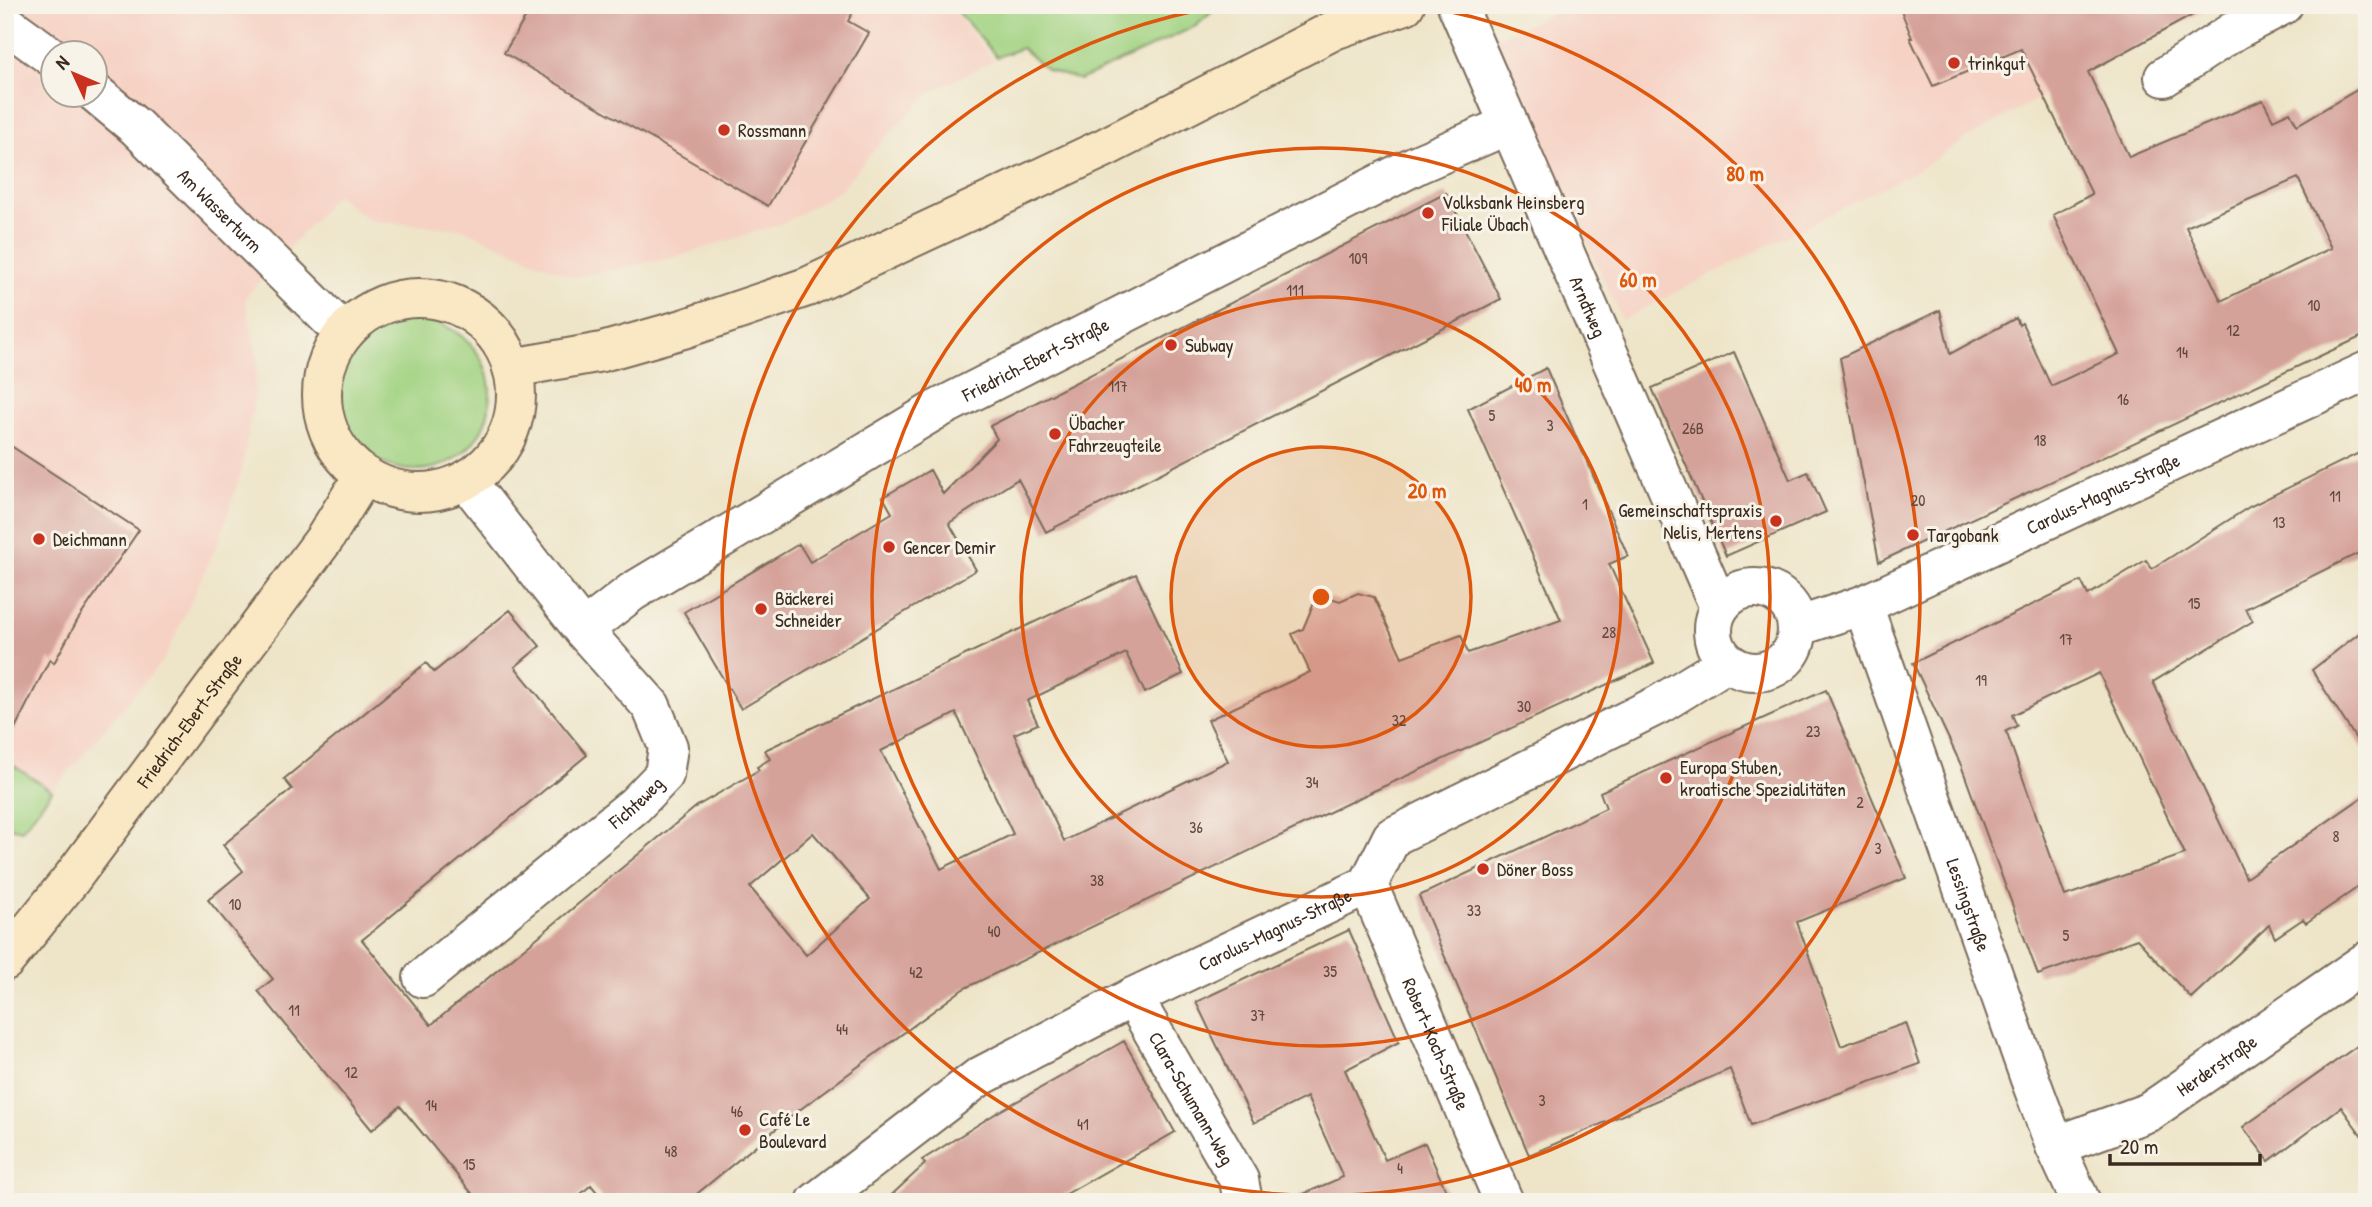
<svg xmlns="http://www.w3.org/2000/svg" width="2372" height="1207" font-family="'Patrick Hand',sans-serif">
<style>
.built{fill:#f6d2c4;fill-rule:evenodd}
.green{fill:#a2d382;stroke:#6e7e50;stroke-width:2}
.building{fill:#d5a29a;fill-rule:evenodd}
.lines{fill:none;stroke-linecap:round;stroke-linejoin:round}
.street-casing{stroke:#7a6b5a;stroke-width:42}
.secondary-casing{stroke:#7a6b5a;stroke-width:42}
.street{stroke:#fff;stroke-width:38}
.secondary{stroke:#fae7c3;stroke-width:38}
.ring{fill:none;stroke:#df570d;stroke-width:3.5}
.poi-dot{fill:#c8321e;stroke:#f7f3e8;stroke-width:2.5}
.labels{text-anchor:middle;stroke-width:6;stroke-linejoin:round;paint-order:stroke}
.number-label{font-size:16px;fill:#62483d}
.poi-label{font-size:19px;fill:#3b2a1e;stroke:#f7f3e8;text-anchor:start}
.street-label{font-size:19px;fill:#3b2a1e;stroke:#f7f3e8}
.centre{fill:#df570d;stroke:#f7f3e8;stroke-width:3.5}
.ring-label{font-size:21px;text-anchor:middle;font-weight:bold;fill:#df570d;stroke:#f7f3e8;stroke-width:6;stroke-linejoin:round;paint-order:stroke}
</style>
<rect width="100%" height="100%" fill="#f7f3e8"/>
<filter id="ink" filterUnits="userSpaceOnUse"><feTurbulence type="fractalNoise" baseFrequency=".0143" numOctaves="2"/><feDisplacementMap in="SourceGraphic" scale="14" xChannelSelector="R" yChannelSelector="G"/><feConvolveMatrix kernelMatrix="1 2 1 2 8 2 1 2 1" color-interpolation-filters="sRGB"/></filter>
<filter id="wash" filterUnits="userSpaceOnUse"><feTurbulence type="fractalNoise" baseFrequency=".00686" numOctaves="4" result="noise"/><feDisplacementMap in="SourceGraphic" scale="28" xChannelSelector="R" yChannelSelector="G"/><feGaussianBlur stdDeviation="1.57" result="paint"/><feColorMatrix in="noise" values="0 0 0 0 0 0 0 0 0 0 0 0 0 0 0 0 0 1.4 0 .05"/><feComposite in="paint" operator="in"/></filter>
<g filter="url(#wash)">
<rect width="100%" height="100%" fill="#eee5c9"/>
<path class="built" d="M5,5H948L994,60L928,94L880,143L839,191L784,223L673,258L573,277L462,229L371,221L336,195L245,298L257,356L255,395L242,469L220,538L165,658L52,791L5,760ZM52,52H94V94H52Z
M1573,5H2217L2090,70L1974,134L1925,166L1622,320L1496,38Z"/>
<path class="green" d="M952,5H1220L1196,26L1080,80L1047,70L1022,48L997,57Z
M340 395a75 75 0 1 1 150 0a75 75 0 1 1-150 0Z
M5,760L52,791L22,830L5,826Z"/>
<g id="blocks">
<path class="building" d="M533,5H857L848,21L869,33L768,206L504,53Z
M1899,5H2211L2088,72L2129,157L2263,100L2273,120L2290,112L2297,125L2367,84V334L1879,562L1840,358L1940,310L1950,354L2016,318L2019,325L2022,323L2051,386L2119,354L2053,215L2092,194L2021,49L1933,86L1910,38H1912ZM2298,178L2331,248L2221,301L2186,227Z
M1446,193L1501,299L1046,532L1018,479L949,523L976,570L741,709L684,612L799,544L810,562L892,513L883,497L930,470L943,494L997,439L990,426Z
M1734,352L1790,480L1808,472L1826,512L1726,556L1652,388Z
M1546,368L1628,556L1609,564L1654,663L1367,794L963,989L794,1114L687,1202H605L591,1185L572,1202H479L400,1106L372,1130L258,991L273,979L208,900L243,871L223,845L292,789L284,779L426,663L434,672L510,610L540,646L515,667L587,755L362,940L431,1025L697,806L759,770L757,767L770,759L765,750L1136,574L1183,674L1145,693L1126,653L1027,701L1038,724L1014,734L1064,841L1228,761L1208,720L1310,672L1292,634L1303,629L1313,605L1331,598L1340,601L1358,593L1374,597L1402,657L1461,635L1468,653L1561,620L1468,409ZM956,713L1013,834L941,869L881,751ZM813,833L870,899L806,955L750,887Z
M5,442L139,530L77,621L54,663L50,659L5,748Z
M2367,449V549L2245,609L2253,621L2153,682L2246,878L2367,794V881L2306,923L2303,919L2275,938L2269,925L2191,998L2137,939L2038,975L1961,765L1913,663L2081,581L2088,595L2146,560L2152,569L2249,507ZM2099,673L2185,854L2065,896L2006,731L2017,726L2012,715Z
M2367,627V756L2312,670Z
M1826,690L1906,878L1797,922L1841,1046L1906,1023L1920,1064L1751,1125L1730,1069L1529,1155L1419,896L1606,808L1600,792Z
M1349,930L1399,1042L1345,1070L1385,1160L1425,1143L1451,1202H1285L1343,1177L1307,1097L1254,1123L1196,1002Z
M2367,1039V1143L2341,1107L2269,1161L2243,1127Z
M1124,1041L1175,1132L1052,1202H884L925,1164L922,1160L998,1112Z"/>
</g>
</g>
<g filter="url(#ink)">
<use href="#blocks" fill-opacity="0" stroke="#7a6b5a" stroke-width="2"/>
<g class="lines">
<defs>
<g id="street">
<path id="s1" d="M1457,5L1719,607"/>
<path d="M5,23L52,57"/>
<path d="M2164,77L2234,31L2283,5"/>
<path id="s2" d="M94,92L136,127L344,333"/>
<circle cx="1755" cy="630" r="42"/>
<path id="s3" d="M1863,605L2030,1079L2055,1146L2081,1202"/>
<path id="s4" d="M1797,627L1863,605L2367,371"/>
<path id="s5" d="M583,630L632,592L934,411L1418,164L1508,125"/>
<path id="s6" d="M1368,885L1504,1202"/>
<path id="s7" d="M423,978L635,805L664,775L668,747L651,706L583,630L466,480"/>
<path id="s8" d="M1133,997L1239,1180L1243,1202"/>
<path id="s9" d="M2055,1146L2149,1112L2367,961"/>
<path id="s10" d="M816,1202L979,1077L1133,997L1368,885L1392,837L1660,704L1728,662"/>
</g>
<g id="secondary">
<circle cx="419" cy="395" r="97"/>
<path d="M512,368L602,352L683,329L807,287L1106,147L1334,30L1405,5"/>
<path id="s11" d="M5,961L72,878L325,538L364,475"/>
</g>
</defs>
<use href="#street" class="street-casing"/>
<use href="#secondary" class="secondary-casing"/>
<use href="#street" class="street"/>
<use href="#secondary" class="secondary"/>
</g>
</g>
<circle cx="1321" cy="597" r="150" fill="#df570d" fill-opacity=".12"/>
<g class="ring">
<circle cx="1321" cy="597" r="150"/>
<circle cx="1321" cy="597" r="300"/>
<circle cx="1321" cy="597" r="449"/>
<path d="M1415 5A599 599 0 1 1 1227 5"/>
</g>
<g class="poi-dot">
<circle cx="1954" cy="63" r="7"/>
<circle cx="724" cy="130" r="7"/>
<circle cx="1428" cy="213" r="7"/>
<circle cx="1171" cy="345" r="7"/>
<circle cx="1055" cy="434" r="7"/>
<circle cx="1776" cy="521" r="7"/>
<circle cx="1913" cy="535" r="7"/>
<circle cx="39" cy="539" r="7"/>
<circle cx="889" cy="547" r="7"/>
<circle cx="761" cy="609" r="7"/>
<circle cx="1666" cy="778" r="7"/>
<circle cx="1483" cy="869" r="7"/>
<circle cx="745" cy="1130" r="7"/>
</g>
<g class="labels">
<g class="number-label">
<text x="1358" y="264">109</text>
<text x="1295" y="296">111</text>
<text x="2314" y="311">10</text>
<text x="2233" y="336">12</text>
<text x="2182" y="358">14</text>
<text x="1118" y="392">117</text>
<text x="2123" y="405">16</text>
<text x="1492" y="421">5</text>
<text x="1550" y="431">3</text>
<text x="1693" y="434">26B</text>
<text x="2040" y="446">18</text>
<text x="2335" y="502">11</text>
<text x="1918" y="506">20</text>
<text x="1585" y="510">1</text>
<text x="2279" y="528">13</text>
<text x="2194" y="609">15</text>
<text x="1609" y="638">28</text>
<text x="2066" y="645">17</text>
<text x="1981" y="686">19</text>
<text x="1524" y="712">30</text>
<text x="1399" y="726">32</text>
<text x="1813" y="737">23</text>
<text x="1312" y="788">34</text>
<text x="1860" y="808">2</text>
<text x="1196" y="833">36</text>
<text x="2336" y="842">8</text>
<text x="1878" y="854">3</text>
<text x="1097" y="886">38</text>
<text x="235" y="910">10</text>
<text x="1474" y="916">33</text>
<text x="994" y="937">40</text>
<text x="2066" y="941">5</text>
<text x="1330" y="977">35</text>
<text x="916" y="978">42</text>
<text x="294" y="1016">11</text>
<text x="1258" y="1021">37</text>
<text x="842" y="1035">44</text>
<text x="351" y="1078">12</text>
<text x="1542" y="1106">3</text>
<text x="431" y="1111">14</text>
<text x="737" y="1117">46</text>
<text x="1083" y="1130">41</text>
<text x="671" y="1157">48</text>
<text x="469" y="1170">15</text>
<text x="1400" y="1174">4</text>
</g>
<g class="poi-label">
<text x="1968" y="70">trinkgut</text>
<text x="738" y="137">Rossmann</text>
<text x="1442" y="209">Volksbank Heinsberg<tspan x="1442" dy="22">Filiale Übach</tspan></text>
<text x="1185" y="352">Subway</text>
<text x="1069" y="430">Übacher<tspan x="1069" dy="22">Fahrzeugteile</tspan></text>
<text x="1762" y="517" text-anchor="end">Gemeinschaftspraxis<tspan x="1762" dy="22">Nelis, Mertens</tspan></text>
<text x="1927" y="542">Targobank</text>
<text x="53" y="546">Deichmann</text>
<text x="903" y="554">Gencer Demir</text>
<text x="775" y="605">Bäckerei<tspan x="775" dy="22">Schneider</tspan></text>
<text x="1680" y="774">Europa Stuben,<tspan x="1680" dy="22">kroatische Spezialitäten</tspan></text>
<text x="1497" y="876">Döner Boss</text>
<text x="759" y="1126">Café Le<tspan x="759" dy="22">Boulevard</tspan></text>
</g>
<g class="street-label">
<text dy="7" stroke="none"><textPath href="#s2" startOffset="173">Am Wasserturm</textPath></text>
<text dy="7" stroke="none"><textPath href="#s1" startOffset="329">Arndtweg</textPath></text>
<text dy="7" stroke="none"><textPath href="#s5" startOffset="528">Friedrich-Ebert-Straße</textPath></text>
<text dy="7" stroke="none"><textPath href="#s4" startOffset="334">Carolus-Magnus-Straße</textPath></text>
<text dy="7" stroke="none"><textPath href="#s11" startOffset="303">Friedrich-Ebert-Straße</textPath></text>
<text dy="7" stroke="none"><textPath href="#s7" startOffset="276">Fichteweg</textPath></text>
<text dy="7" stroke="none"><textPath href="#s3" startOffset="318">Lessingstraße</textPath></text>
<text dy="7" stroke="none"><textPath href="#s10" startOffset="536">Carolus-Magnus-Straße</textPath></text>
<text dy="7" stroke="none"><textPath href="#s6" startOffset="173">Robert-Koch-Straße</textPath></text>
<text dy="7" stroke="none"><textPath href="#s9" startOffset="182">Herderstraße</textPath></text>
<text dy="7" stroke="none"><textPath href="#s8" startOffset="117">Clara-Schumann-Weg</textPath></text>
</g>
</g>
<circle cx="1321" cy="597" r="10" class="centre"/>
<g class="ring-label">
<text x="1745" y="181">80 m</text>
<text x="1638" y="287">60 m</text>
<text x="1533" y="392">40 m</text>
<text x="1427" y="498">20 m</text>
</g>
<rect width="2372" height="1207" fill="none" stroke="#f7f3e8" stroke-width="28"/>
<g transform="translate(74 74) rotate(314)"><circle r="33" fill="#f7f3e8" stroke="#aca397" stroke-width="2"/>
<path d="M0-5L12 26L0 18L-12 26Z" fill="#c8321e"/>
<text y="-10" font-size="19" font-weight="bold" text-anchor="middle" fill="#3b2a1e">N</text>
</g>
<path d="M2110 1154v10h150v-10" fill="none" stroke="#3b2a1e" stroke-width="3.5"/>
<text x="2120" y="1154" font-size="21" fill="#3b2a1e" stroke="#f7f3e8" stroke-width="5" paint-order="stroke">20 m</text>
</svg>
